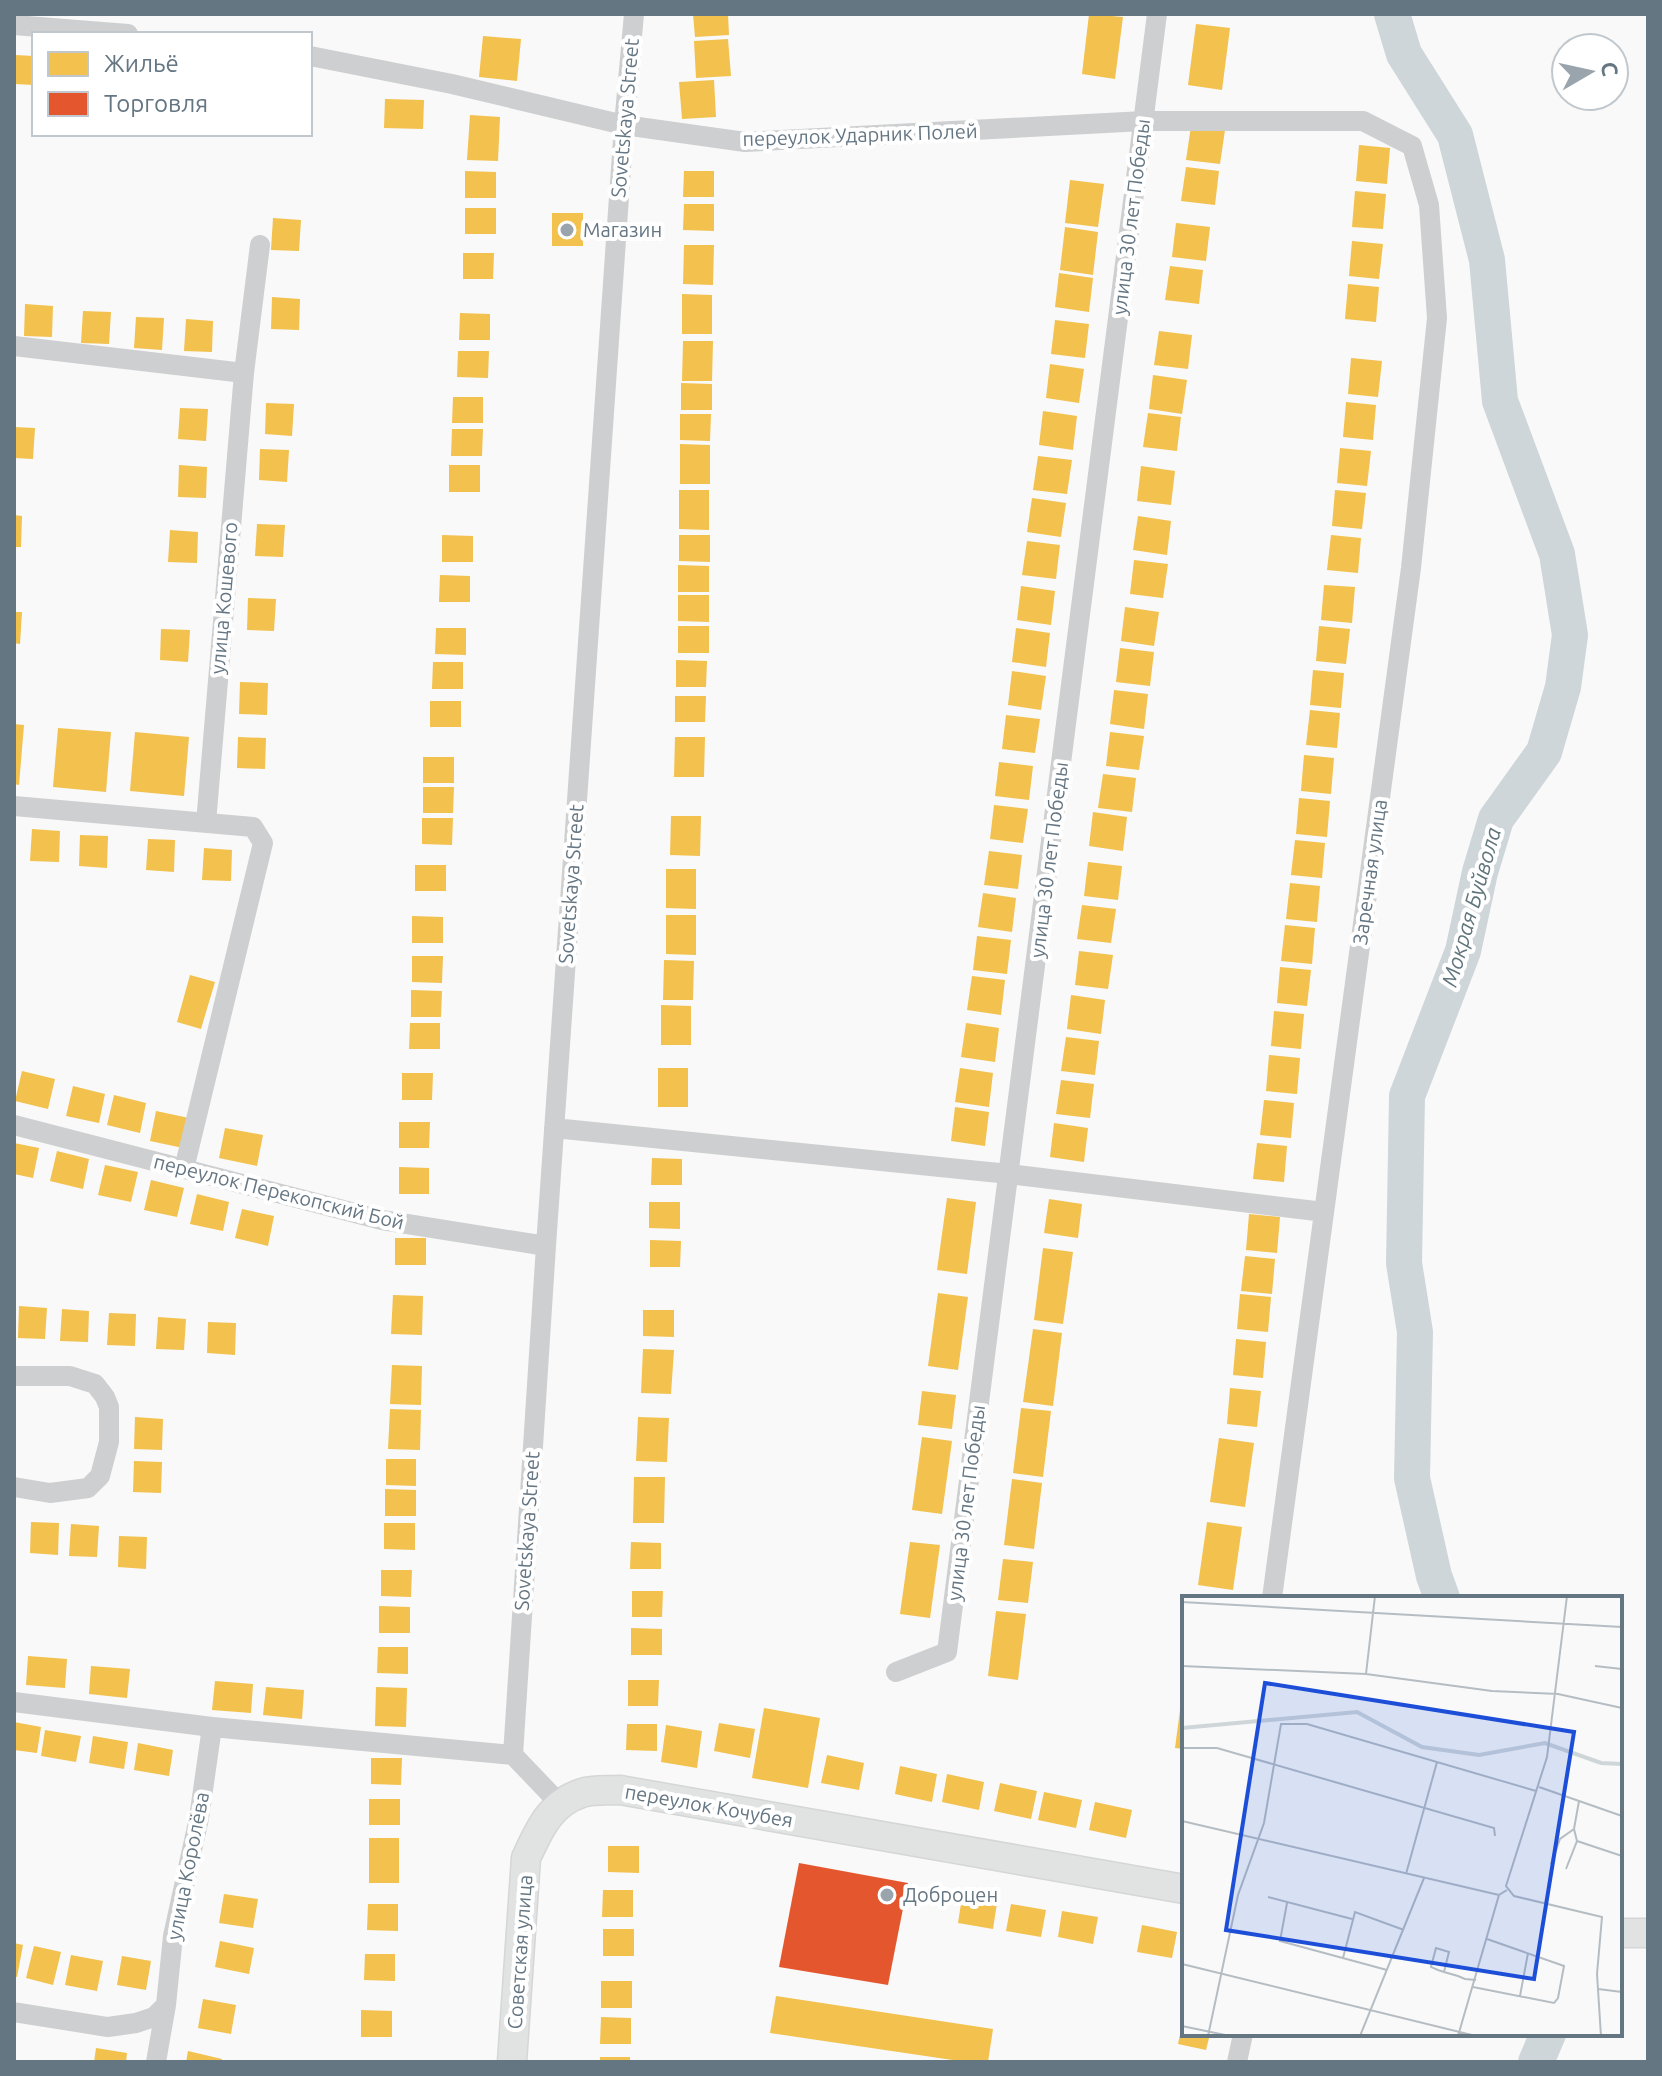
<svg xmlns="http://www.w3.org/2000/svg" width="1662" height="2076" font-family="Ubuntu,sans-serif">
<style>
.homes{fill:#f2c14e}
.shops{fill:#e4572e}
.lines{fill:none;stroke-linecap:round;stroke-linejoin:round}
.river{stroke:#ced6d9;stroke-width:36}
.secondary-casing{stroke:#d5d6d7;stroke-width:31}
.minor{stroke:#cecfd0;stroke-width:20}
.secondary{stroke:#e1e2e2;stroke-width:28}
.poi-dot{fill:#99a4ac;stroke:#fff;stroke-width:3}
.labels{text-anchor:middle;stroke-width:8;stroke-linejoin:round;paint-order:stroke}
.street-label{font-size:20px;fill:#657683;stroke:#fff}
.poi-label{font-size:20px;fill:#657683;stroke:#fff;text-anchor:start}
.water-label{font-size:22px;font-style:italic;fill:#60757c;stroke:#fff}
.inset-river{fill:none;stroke:#ced6d9;stroke-width:4}
.inset-road{fill:none;stroke:#b5bdc3;stroke-width:2}
.view{fill:#1d4ed8;fill-opacity:0.15;stroke:#1d4ed8;stroke-width:4}
.inset-edge{fill:none;stroke:#657683;stroke-width:4}
</style>
<rect width="100%" height="100%" fill="#f9f9f9"/>
<path class="homes" d="M693,14H728L729,35L695,37Z
M1089,14L1123,17L1115,79L1082,74Z
M1196,24L1230,28L1222,90L1188,85Z
M483,36L521,39L517,81L479,77Z
M728,39L731,76L696,78L694,41Z
M15,55L34,56V85L14,84Z
M714,80L716,117L682,119L679,82Z
M385,99L424,100L423,129L384,128Z
M470,115L500,117L498,161L467,160Z
M1191,126L1225,130L1220,164L1186,160Z
M1359,145L1390,148L1387,184L1356,181Z
M1186,167L1219,171L1215,205L1181,201Z
M465,171L496,172V198H465Z
M684,171H714V197H683Z
M1070,180L1104,184L1098,227L1065,223Z
M1355,191L1386,194L1383,229L1352,227Z
M684,204H714V231L683,230Z
M465,208H496V234H465Z
M552,213H583V246H552Z
M273,218L301,220L299,251L271,250Z
M1176,223L1210,227L1206,261L1172,257Z
M1065,227L1098,232L1093,275L1060,270Z
M1352,241L1383,244L1379,279L1349,276Z
M684,245H714L713,285L683,284Z
M463,253H494L493,279H463Z
M1170,266L1203,270L1199,304L1165,300Z
M1059,273L1093,278L1089,312L1055,307Z
M1348,284L1379,287L1376,322L1345,319Z
M682,294L712,295V334H682Z
M272,297L300,299L299,330L271,329Z
M25,304L53,306L52,337L24,336Z
M83,311L111,312L109,344L81,343Z
M460,313L490,314V340H459Z
M136,317L164,318L162,350L134,348Z
M186,319L213,321L212,352L184,351Z
M1055,320L1089,324L1085,358L1051,354Z
M1159,331L1192,335L1188,369L1154,365Z
M683,341H713L712,381H682Z
M458,351H489L488,378L457,377Z
M1351,358L1382,361L1378,397L1348,394Z
M1050,364L1084,369L1079,403L1046,398Z
M1153,375L1187,380L1182,414L1149,409Z
M681,383L712,384V410H681Z
M453,397H483V423H452Z
M1346,402L1376,405L1373,440L1343,437Z
M266,403L294,404L292,436L265,434Z
M180,408L208,409L206,441L178,439Z
M1043,411L1077,416L1073,450L1039,445Z
M1148,413L1181,417L1177,451L1143,447Z
M680,414H711L710,441L680,440Z
M14,427L35,428L33,459L14,458Z
M452,429H483L482,456H451Z
M680,444L710,445V484H680Z
M1340,448L1371,451L1367,486L1337,483Z
M260,449L289,450L287,482L259,480Z
M1038,456L1072,460L1067,494L1033,490Z
M179,465L207,467L206,498L178,497Z
M449,465H480V492H449Z
M1141,466L1175,471L1171,505L1137,501Z
M679,490H709V530L679,529Z
M1335,490L1366,493L1362,529L1332,526Z
M1032,498L1066,503L1061,537L1027,532Z
M14,515L22,516L21,547H14Z
M1138,516L1171,521L1167,555L1133,550Z
M257,524L285,525L283,557L255,556Z
M170,530L198,532L197,563L168,562Z
M442,535L473,536V562H442Z
M679,535H710V562L679,561Z
M1331,535L1361,538L1358,573L1327,570Z
M1027,541L1060,545L1056,579L1022,575Z
M1134,560L1168,564L1163,598L1130,594Z
M678,565L709,566V592H678Z
M440,575L470,576V602H439Z
M1324,585L1355,587L1352,623L1321,620Z
M1021,586L1055,591L1051,625L1017,620Z
M678,595H709V622L678,621Z
M248,598L276,599L274,631L247,630Z
M1125,607L1159,612L1154,646L1121,641Z
M14,612H22L20,644L14,643Z
M678,626H709V653H678Z
M1319,626L1350,629L1346,664L1316,661Z
M436,628H466V655L435,654Z
M1016,628L1050,633L1046,667L1012,662Z
M161,629L190,630L188,662L160,660Z
M1120,648L1154,652L1150,686L1116,682Z
M676,660L707,661L706,687H676Z
M433,662H463V689H432Z
M1313,670L1344,673L1341,708L1310,705Z
M1012,671L1046,676L1041,710L1008,705Z
M240,682L268,683L267,715L239,714Z
M1114,690L1148,694L1144,729L1110,724Z
M675,696H706L705,722H675Z
M430,701H461V727H430Z
M1310,710L1340,713L1337,748L1306,745Z
M1006,715L1040,719L1035,753L1002,749Z
M14,724L24,725L19,785L14,784Z
M58,728L111,732L106,792L53,787Z
M135,732L189,737L184,796L130,791Z
M1110,732L1144,736L1139,770L1106,766Z
M238,737L266,738L265,769L237,768Z
M675,737H705L704,777H674Z
M1304,755L1334,758L1331,794L1301,791Z
M423,757H454V783H423Z
M999,762L1033,766L1029,800L995,796Z
M1103,774L1136,778L1132,812L1098,808Z
M423,787H454L453,813H423Z
M1299,798L1330,801L1327,837L1296,834Z
M994,805L1028,809L1023,843L990,839Z
M1093,812L1127,817L1123,851L1089,846Z
M671,816H701L700,856L670,855Z
M422,818H453L452,845L422,844Z
M32,829L60,831L59,862L30,861Z
M80,835L108,836L107,868L79,866Z
M148,839L175,840L174,872L146,870Z
M1295,840L1325,843L1322,878L1291,875Z
M204,848L232,850L231,881L202,880Z
M989,851L1022,855L1018,889L984,885Z
M1088,862L1122,866L1118,900L1084,896Z
M415,865H446V891H415Z
M666,869H696V909L666,908Z
M1290,883L1320,886L1317,922L1286,919Z
M983,893L1016,898L1012,932L978,927Z
M1082,905L1116,909L1111,943L1077,939Z
M666,915H696V955L666,954Z
M412,916L443,917V943H412Z
M1285,925L1315,928L1312,964L1281,961Z
M977,936L1011,940L1007,974L973,970Z
M1079,951L1113,955L1108,989L1075,985Z
M412,956H443L442,983L412,982Z
M664,960L694,961L693,1000H663Z
M1280,967L1311,970L1307,1006L1277,1003Z
M190,975L215,982L201,1029L177,1022Z
M972,976L1005,980L1001,1015L967,1010Z
M411,990L442,991L441,1017H411Z
M1071,995L1105,1000L1101,1034L1067,1029Z
M661,1005L691,1006V1045H661Z
M1274,1011L1304,1014L1301,1049L1271,1046Z
M410,1023H440V1049H409Z
M966,1023L999,1028L995,1062L961,1057Z
M1066,1037L1099,1041L1095,1075L1061,1071Z
M1269,1055L1300,1058L1297,1094L1266,1091Z
M658,1068H688V1107H658Z
M960,1068L993,1073L989,1107L955,1102Z
M22,1071L55,1079L48,1109L15,1101Z
M402,1073H433L432,1100H402Z
M1061,1080L1094,1084L1090,1118L1056,1114Z
M73,1086L105,1094L99,1123L66,1116Z
M114,1095L146,1103L140,1133L107,1125Z
M1264,1100L1294,1103L1291,1138L1260,1135Z
M955,1107L989,1112L985,1146L951,1141Z
M156,1111L189,1118L183,1148L150,1141Z
M399,1122H430L429,1148H399Z
M1054,1123L1088,1128L1084,1162L1050,1157Z
M225,1128L263,1135L257,1166L219,1158Z
M14,1143L39,1148L33,1178L14,1174Z
M1257,1143L1287,1146L1284,1182L1253,1179Z
M57,1151L89,1159L83,1189L50,1181Z
M652,1158L682,1159V1185H651Z
M105,1165L138,1172L131,1202L98,1195Z
M399,1167L429,1168V1194H399Z
M151,1180L184,1188L177,1217L144,1210Z
M197,1194L229,1202L223,1231L190,1224Z
M947,1198L976,1202L967,1274L937,1270Z
M1049,1199L1082,1204L1078,1238L1044,1233Z
M649,1202H680V1229L649,1228Z
M242,1209L274,1216L268,1246L235,1238Z
M1249,1214L1280,1217L1277,1253L1246,1250Z
M395,1238H426V1265H395Z
M650,1240L681,1241L680,1267H650Z
M1043,1248L1073,1252L1063,1324L1034,1320Z
M1245,1256L1275,1259L1272,1294L1241,1291Z
M938,1293L968,1297L958,1370L928,1366Z
M1240,1294L1271,1297L1268,1332L1237,1329Z
M393,1295L423,1296L422,1335L391,1334Z
M19,1306L47,1308L45,1339L18,1338Z
M62,1309L89,1311L88,1342L60,1341Z
M643,1310H674V1337L643,1336Z
M109,1313L136,1314L135,1346L107,1345Z
M158,1317L186,1319L184,1350L156,1349Z
M208,1322L236,1323L235,1355L207,1353Z
M1033,1329L1062,1333L1053,1406L1023,1402Z
M1236,1339L1266,1342L1263,1378L1233,1375Z
M643,1349L674,1350L671,1394L641,1393Z
M392,1365L422,1366L421,1405L390,1404Z
M1230,1388L1261,1391L1257,1427L1227,1424Z
M922,1391L956,1395L952,1429L918,1425Z
M1021,1408L1051,1411L1043,1477L1013,1473Z
M390,1409L421,1410L420,1450L388,1449Z
M135,1417L163,1419L162,1450L134,1449Z
M638,1417L669,1418L667,1462L636,1461Z
M922,1437L952,1441L942,1514L912,1510Z
M1219,1438L1254,1443L1245,1507L1210,1502Z
M386,1459H416V1486L386,1485Z
M134,1461L162,1462L161,1493L133,1492Z
M634,1477H665L664,1523H633Z
M1012,1479L1042,1483L1034,1549L1004,1545Z
M385,1489L416,1490V1516H385Z
M31,1522L59,1523L58,1555L30,1553Z
M1207,1522L1242,1527L1233,1590L1198,1585Z
M384,1523H415V1550L384,1549Z
M71,1524L99,1526L97,1557L69,1556Z
M119,1536L147,1537L146,1569L118,1567Z
M631,1542L661,1543V1569H630Z
M910,1542L940,1545L930,1618L900,1614Z
M1003,1559L1033,1562L1028,1603L998,1600Z
M381,1570H412L411,1597L381,1596Z
M632,1591H663L662,1617H632Z
M379,1606L410,1607V1633H379Z
M996,1611L1026,1614L1018,1680L988,1676Z
M631,1628L662,1629V1655H631Z
M378,1647H408V1674L377,1673Z
M28,1656L67,1659L65,1688L26,1685Z
M91,1666L130,1669L127,1698L89,1694Z
M628,1680H659L658,1706H628Z
M215,1681L253,1684L251,1713L212,1710Z
M266,1687L304,1690L302,1719L263,1715Z
M376,1687L407,1688L406,1727L375,1726Z
M1182,1695H1184V1749L1175,1748Z
M764,1708L820,1718L808,1788L752,1778Z
M14,1722L41,1727L37,1753L14,1750Z
M719,1723L755,1729L750,1758L714,1751Z
M627,1724H657V1751L626,1750Z
M666,1725L702,1731L697,1768L661,1762Z
M45,1730L81,1736L76,1762L41,1756Z
M93,1736L128,1742L124,1769L89,1763Z
M138,1743L173,1750L169,1776L134,1770Z
M827,1755L864,1763L859,1790L821,1783Z
M371,1758H402L401,1785L371,1784Z
M900,1766L937,1774L932,1802L895,1794Z
M947,1774L984,1782L979,1810L942,1802Z
M1000,1783L1037,1791L1031,1819L994,1811Z
M1044,1792L1082,1800L1076,1828L1038,1820Z
M369,1799H400V1825H369Z
M1095,1802L1132,1810L1126,1838L1089,1830Z
M369,1838H399V1883H369Z
M608,1846H639V1873L608,1872Z
M603,1890H633V1917H602Z
M224,1894L258,1899L253,1928L219,1923Z
M962,1897L997,1903L993,1929L958,1923Z
M368,1904H398V1931L367,1930Z
M1011,1904L1046,1910L1041,1937L1006,1931Z
M1062,1911L1098,1917L1093,1944L1058,1937Z
M1142,1925L1177,1932L1172,1958L1137,1952Z
M603,1929H634V1956H603Z
M220,1941L254,1948L249,1974L215,1967Z
M14,1943L23,1945L17,1977L14,1976Z
M34,1946L61,1952L53,1985L26,1978Z
M365,1954H395V1981L364,1980Z
M71,1955L103,1961L97,1991L65,1985Z
M122,1956L151,1961L146,1990L117,1985Z
M601,1981H632V2008H601Z
M776,1996L993,2029L988,2062H966L770,2033Z
M203,1999L236,2005L231,2034L198,2028Z
M361,2010L392,2011V2037H361Z
M601,2017L631,2018V2044H600Z
M1183,2020L1184,2034H1210L1206,2050L1178,2044Z
M96,2048L127,2053L126,2062H94Z
M188,2051L222,2059V2062H186Z
M600,2057H630V2062H600Z"/>
<path class="shops" d="M799,1863L908,1883L888,1985L779,1967Z"/>
<g class="lines">
<path class="river" d="M1392,14L1404,54L1455,135L1487,260L1500,401L1557,554L1570,635L1563,687L1544,752L1496,819L1480,872L1463,951L1407,1096L1404,1263L1415,1332L1412,1478L1434,1576L1442,1598
M1536,2062L1548,2034"/>
<defs>
<path id="secondary" d="M1620,1933H1648
M512,2062L526,1858C539,1830 550,1803 582,1793C593,1789 608,1791 620,1790L1184,1889"/>
</defs>
<use href="#secondary" class="secondary-casing"/>
<path class="minor" d="M14,25L128,34
M310,56L452,84L624,125L745,142L1144,121H1363L1412,146L1429,205L1437,318L1411,568L1272,1598
M14,346L244,373
M14,806L253,827L263,843L184,1169
M206,823L244,373L260,245
M14,1125L382,1220L546,1246
M554,1128L1009,1174L1324,1212
M14,1376H70L95,1384L105,1397L109,1407V1442L100,1476L88,1488L50,1493L14,1487
M896,1672L947,1652L1157,14
M14,1702L212,1727L513,1755L559,1803
M513,1755L546,1246L624,125L634,14
M14,2012L108,2027L136,2023L154,2017L166,2005
M156,2062L166,2005L173,1936L199,1818L212,1727
M1237,2062L1243,2034"/>
<use href="#secondary" class="secondary"/>
</g>
<g class="poi-dot">
<circle cx="567" cy="230" r="8"/>
<circle cx="887" cy="1895" r="8"/>
</g>
<g class="labels">
<g class="street-label">
<text transform="translate(625 118) rotate(-85)" y="7">Sovetskaya Street</text>
<text transform="translate(860 135) rotate(-2)" y="7">переулок Ударник Полей</text>
<text transform="translate(1131 217) rotate(-83)" y="7">улица 30 лет Победы</text>
<text transform="translate(224 598) rotate(-85)" y="7">улица Кошевого</text>
<text transform="translate(1049 860) rotate(-83)" y="7">улица 30 лет Победы</text>
<text transform="translate(1370 872) rotate(-82)" y="7">Заречная улица</text>
<text transform="translate(571 884) rotate(-86)" y="7">Sovetskaya Street</text>
<text transform="translate(279 1192) rotate(14)" y="7">переулок Перекопский Бой</text>
<text transform="translate(966 1503) rotate(-83)" y="7">улица 30 лет Победы</text>
<text transform="translate(527 1531) rotate(-86)" y="7">Sovetskaya Street</text>
<text transform="translate(709 1806) rotate(10)" y="7">переулок Кочубея</text>
<text transform="translate(188 1866) rotate(-79)" y="7">улица Королёва</text>
<text transform="translate(520 1952) rotate(-86)" y="7">Советская улица</text>
</g>
<g class="poi-label">
<text x="583" y="237">Магазин</text>
<text x="903" y="1902">Доброцен</text>
</g>
<g class="water-label">
<text transform="translate(1471 907) rotate(-74)" y="8">Мокрая Буйвола</text>
</g>
</g>
<g transform="translate(1182 1596)">
<rect width="440" height="440" fill="#f9f9f9"/>
<path class="inset-river" d="M0,132L175,116L240,151L297,159L363,147L419,167L440,168"/>
<path class="inset-road" d="M385,0L365,161L324,290L332,300L420,321L415,378L419,440M0,6L440,31M0,70L184,78L310,95L376,98L440,112M413,70L440,73M184,78L193,0M0,152H35L312,232L313,240M357,191L440,220M0,225L317,299M395,245L440,260M369,268L378,243L392,233L397,205M384,273L395,245L392,233M224,278L255,166M86,301L170,323M105,307L98,345L205,374M161,362L173,316L222,334M0,368L294,440M262,376L267,356L254,352L249,371L256,374L262,376L276,380L283,383L294,384M291,391L372,407L376,402L382,370L305,343M416,393L440,396M338,400L346,357M0,430L48,440M26,440L56,299L82,227L99,128H125L354,195M178,440L242,282M276,440L317,299L325,294"/>
<path class="view" d="M83,87L392,136L352,383L44,334Z"/>
<rect width="440" height="440" class="inset-edge"/>
</g>
<rect width="1662" height="2076" fill="none" stroke="#657683" stroke-width="32"/>
<rect x="32" y="32" width="280" height="104" fill="#ffffff" stroke="#c1c8cd" stroke-width="2"/>
<rect x="48" y="52" width="40" height="24" fill="#f2c14e" stroke="#c1c8cd" stroke-width="2"/>
<text x="104" y="72" font-size="24" fill="#657683">Жильё</text>
<rect x="48" y="92" width="40" height="24" fill="#e4572e" stroke="#c1c8cd" stroke-width="2"/>
<text x="104" y="112" font-size="24" fill="#657683">Торговля</text>
<g transform="translate(1590 72) rotate(81)"><circle r="38" fill="#ffffff" stroke="#c1c8cd" stroke-width="2"/>
<path d="M0-6L14 30L0 20L-14 30Z" fill="#99a4ac"/>
<text y="-12" font-size="22" font-weight="bold" text-anchor="middle" fill="#657683">С</text>
</g>
</svg>
